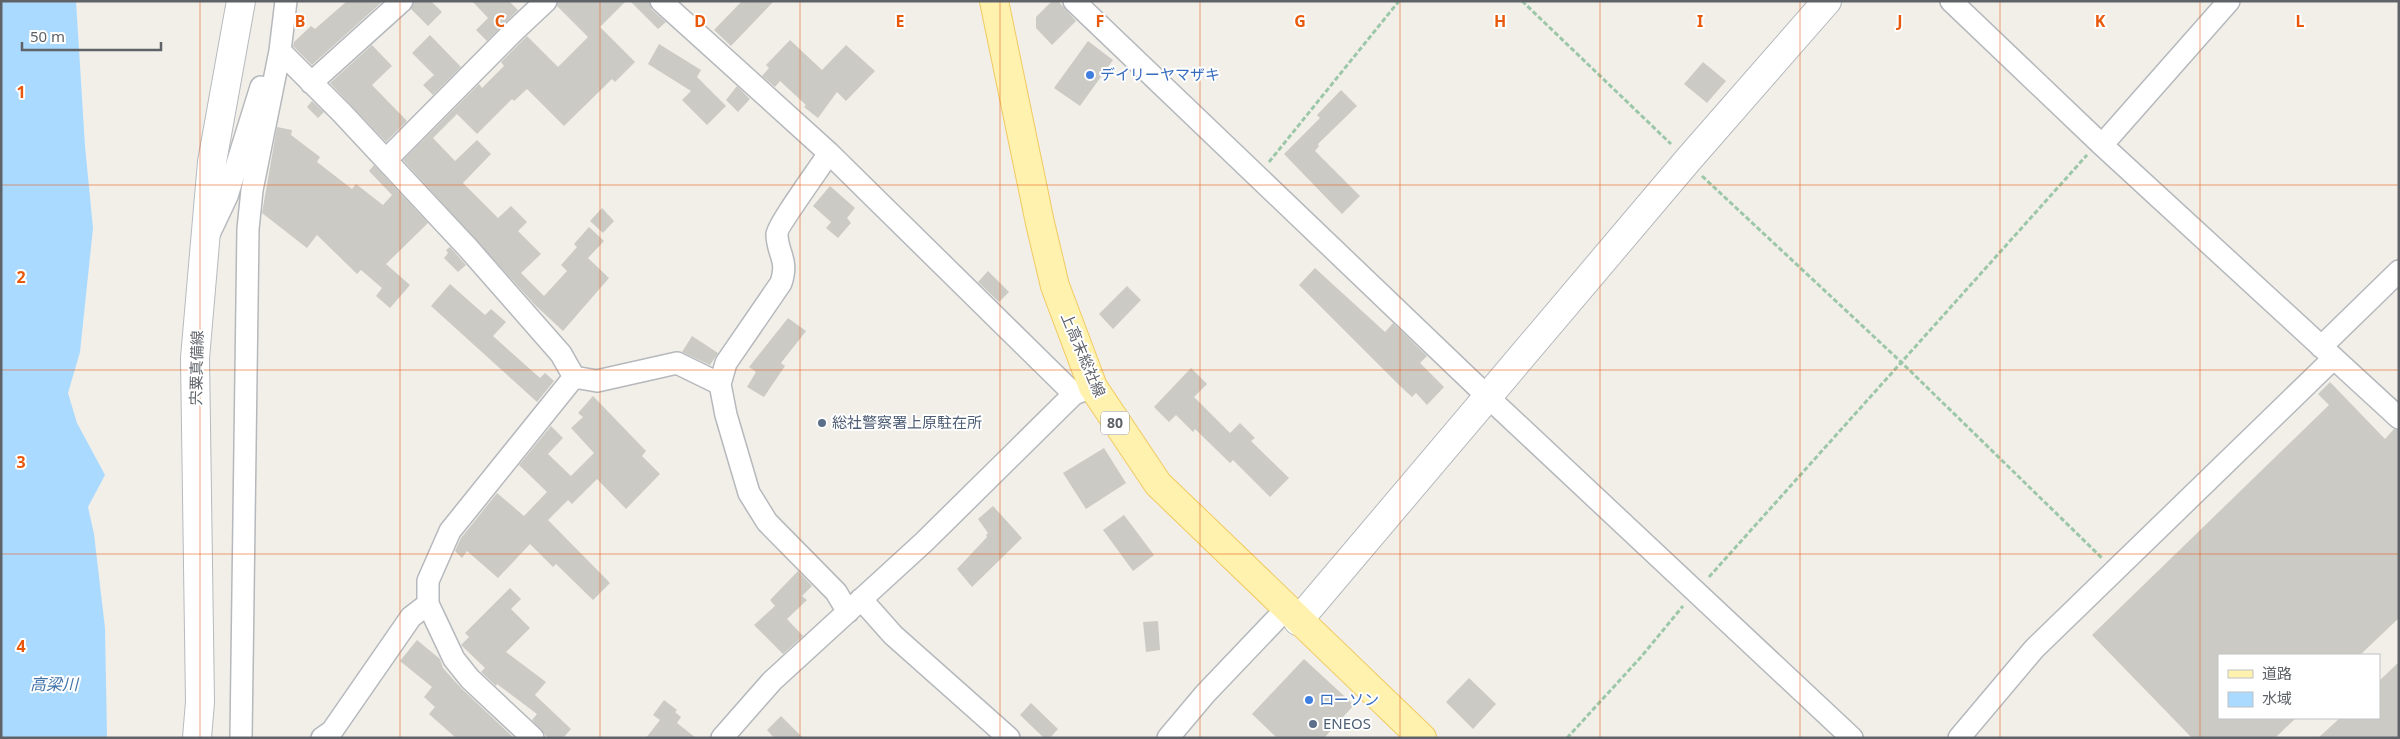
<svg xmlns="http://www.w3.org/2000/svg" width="2400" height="739" font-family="'Noto Sans','Noto Sans JP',sans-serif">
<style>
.water{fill:#aadaff}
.building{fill:#cccac5}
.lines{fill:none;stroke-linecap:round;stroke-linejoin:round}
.minor-casing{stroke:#b5b8bc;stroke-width:24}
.tertiary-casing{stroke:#b5b8bc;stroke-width:30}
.secondary-casing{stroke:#b6babf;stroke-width:30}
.primary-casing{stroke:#f2c960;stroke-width:30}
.path{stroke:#9cc7a9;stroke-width:3;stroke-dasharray:5 2.5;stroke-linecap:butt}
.minor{stroke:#fff;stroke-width:21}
.tertiary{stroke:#fff;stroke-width:28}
.secondary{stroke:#fff;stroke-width:28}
.primary{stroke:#fff2af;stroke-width:28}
.grid{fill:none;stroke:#e8590c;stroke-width:1;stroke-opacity:0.55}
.shop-dot{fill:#3f7fe0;stroke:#fff;stroke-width:2}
.service-dot{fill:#5c6f8a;stroke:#fff;stroke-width:2}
.labels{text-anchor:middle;stroke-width:4;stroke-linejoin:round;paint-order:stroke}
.shield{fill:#fff;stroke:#8f9295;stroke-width:1}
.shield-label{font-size:14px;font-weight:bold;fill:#5f6368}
.shop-label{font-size:15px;fill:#366cbe;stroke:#fff;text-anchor:start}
.street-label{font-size:15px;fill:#5f6368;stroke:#fff}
.service-label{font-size:15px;fill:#4e5e75;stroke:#fff;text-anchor:start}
.water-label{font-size:16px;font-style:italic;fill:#4174aa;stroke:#fff}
.grid-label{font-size:16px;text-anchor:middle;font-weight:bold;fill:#e8590c;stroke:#fff;stroke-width:4;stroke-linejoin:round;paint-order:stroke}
</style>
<rect width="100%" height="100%" fill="#f1efe8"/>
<path class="water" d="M1,1H76L85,146L93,228L80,352L68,393L77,423L105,475L88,507L94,534L105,628L107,738H1Z"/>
<path class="building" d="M347,1H383L312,65L293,46L294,42L311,26L315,29Z
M414,1H431L442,12L428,26L411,9Z
M472,1H509L518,10L487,41L476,30L488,18Z
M558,1H626L600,27L635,62L615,82L612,79L564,126L527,89L514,101L512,99L477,134L457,114L433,138L455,161L477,140L491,154L463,183L498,218L511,206L527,222L518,231L541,254L521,273L544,296L567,271L561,265L577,247L574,244L589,227L604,241L588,258L609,278L563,331L535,305L403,160L479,84L482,88L504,66L501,62L527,36L558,67L588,37L557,6Z
M630,1H649L652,10L666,22L658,29Z
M742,1H774L731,46L714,30Z
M1052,1H1058L1076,21L1052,45L1036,28V17Z
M430,35L461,67L433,95L423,85L434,75L412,53Z
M790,40L822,70L846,45L875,71L846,101L837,92L818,118L804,107L806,105L780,81L775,87L762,76L769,68L766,65Z
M1088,41L1113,60L1080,106L1054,88Z
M659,44L701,70L697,77L726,106L707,125L682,100L691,91L648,64Z
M372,45L392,66L372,85L407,121L386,142L330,83Z
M1703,62L1726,81L1707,103L1684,84Z
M737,86L750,99L738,112L726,100Z
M1341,90L1357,106L1318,144L1319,146L1315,151L1360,196L1342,214L1284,154L1320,118L1317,115Z
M312,101L324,112L318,118L307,107Z
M277,127L292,130L291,135L320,157L317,162L352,189L356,184L383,205L392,195L369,171L374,165L428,223L386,264L410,285L390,308L376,296L382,288L361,270L357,274L317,235L307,248L262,213Z
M830,186L855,208L847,218L851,223L838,238L826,228L831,222L813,206Z
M602,208L614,221L603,233L590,221Z
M450,247L466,265L458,272L444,258L448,253L446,250Z
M1315,268L1385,332L1393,323L1427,356L1420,363L1444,387L1427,405L1416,393L1412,397L1399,385L1299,285Z
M988,271L1009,292L999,302L978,282Z
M450,284L485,315L491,309L506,322L493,336L540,378L545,373L554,381L537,402L431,306Z
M1127,286L1141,300L1113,329L1099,314Z
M788,318L806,331L781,363L785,366L764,397L747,387L756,372L749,367Z
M692,336L718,353L710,365L682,352Z
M1191,368L1207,384L1194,397L1230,433L1240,423L1255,438L1251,441L1289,478L1270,497L1233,460L1230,463L1195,429L1193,432L1176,415L1169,422L1154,407Z
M2330,382L2385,439L2394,429L2399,430V618L2360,655H2219V718H2296L2275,738H2192L2092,635L2329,405L2318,394Z
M593,396L646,451L642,456L660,474L626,509L597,479L572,504L568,500L548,520L610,583L593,600L556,564L553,567L530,544L498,578L467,551L462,558L455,551L461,538L497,493L524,516L547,492L519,465L551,426L563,438L548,454L571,476L594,453L571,428L583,417L578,413Z
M1104,448L1126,483L1086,509L1063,473Z
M993,506L1022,538L972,587L957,569L987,537L986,535L988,533L978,519Z
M1124,515L1154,555L1133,571L1103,530Z
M798,571L812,586L802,596L807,600L787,619L803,636L783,654L754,625L775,606L770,600Z
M510,588L521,599L511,609L530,628L506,652L546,682L535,695L571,729L563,738H548L532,720L537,714L497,684L496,686L481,672L485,668L461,645L469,637L465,633Z
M1158,621L1160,650L1146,652L1143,622Z
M417,640L440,659L443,668L461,688L514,738H456L429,714L435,707L424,697L432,687L400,661Z
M1304,659L1354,705L1324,738H1277L1252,714Z
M2399,662V738H2318L2340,718H2379V681Z
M1469,678L1496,704L1473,729L1446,702Z
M664,700L677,710L675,712L681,717L677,723L696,738H646L660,720L653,715Z
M1031,703L1058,729L1050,738H1044L1020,715Z
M781,716L803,738H774L767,730Z"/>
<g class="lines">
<defs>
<path id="minor" d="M286,1L280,51L342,113L468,248L561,354L574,377L450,531L428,581V604L454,659L470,679L533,738
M661,1L829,153L1074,394L1093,387
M1074,1L1488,397L1852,738
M1951,1L2102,145L2399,418
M311,83L402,1
M2102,145L2229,1
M829,153C821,166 777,226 777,234C777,254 789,259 781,283L726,363L720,384L726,415L749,493L767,522L836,592L848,612
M386,160L514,31L546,1
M210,232L227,196L261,87
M2321,347L2399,271
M574,377L597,381L677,363L720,384
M861,599L893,635L1009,738
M241,738L248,229L252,190L280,51
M322,738L332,731L411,617L428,604
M722,738L772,681L924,542L1074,394
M1168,738L1205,694L1286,609
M1959,738L2034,649L2334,358"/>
<path id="tertiary" d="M1298,621L1688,160L1827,1"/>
<path id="secondary" d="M197,738L200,702L195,358L212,162L241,1"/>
<path id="primary" d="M994,1L1040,223L1055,286L1093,387L1158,484L1422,738"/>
</defs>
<use href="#minor" class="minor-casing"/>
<use href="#tertiary" class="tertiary-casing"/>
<use href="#secondary" class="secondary-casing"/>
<use href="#primary" class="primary-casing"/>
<path class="path" d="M1522,1L1671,144
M1269,162L1399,1
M1702,176L1900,361L2102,558
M1709,577L2087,155
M1567,738L1641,657L1683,606"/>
<use href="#minor" class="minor"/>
<use href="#tertiary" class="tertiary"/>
<use href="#secondary" class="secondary"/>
<use href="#primary" class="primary"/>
</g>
<path class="grid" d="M200,1V738M400,1V738M600,1V738M800,1V738M1000,1V738M1200,1V738M1400,1V738M1600,1V738M1800,1V738M2000,1V738M2200,1V738M1,185H2399M1,370H2399M1,554H2399"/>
<g class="shop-dot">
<circle cx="1090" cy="75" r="5"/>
<circle cx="1309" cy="700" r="5"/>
</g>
<g class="service-dot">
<circle cx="822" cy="423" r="5"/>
<circle cx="1313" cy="724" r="5"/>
</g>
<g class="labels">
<rect class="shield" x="1101" y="411.5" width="28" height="23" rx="4"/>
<g class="shield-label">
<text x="1115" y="428">80</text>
</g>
<g class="shop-label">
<text x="1100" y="80">デイリーヤマザキ</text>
<text x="1319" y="705">ローソン</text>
</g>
<g class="street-label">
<text transform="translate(1083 355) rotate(67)" y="5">上高末総社線</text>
<text transform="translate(197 368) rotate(-89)" y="5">宍粟真備線</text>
</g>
<g class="service-label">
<text x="832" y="428">総社警察署上原駐在所</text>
<text x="1323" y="729">ENEOS</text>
</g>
<g class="water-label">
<text x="54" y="690">高梁川</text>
</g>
</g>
<g class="grid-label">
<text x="300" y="27">B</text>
<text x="500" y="27">C</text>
<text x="700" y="27">D</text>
<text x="900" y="27">E</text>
<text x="1100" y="27">F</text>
<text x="1300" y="27">G</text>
<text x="1500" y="27">H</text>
<text x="1700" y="27">I</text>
<text x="1900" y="27">J</text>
<text x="2100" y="27">K</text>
<text x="2300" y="27">L</text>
<text x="21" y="98">1</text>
<text x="21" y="283">2</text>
<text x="21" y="468">3</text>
<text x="21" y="652">4</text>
</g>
<rect width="2400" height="739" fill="none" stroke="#5f6368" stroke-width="5"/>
<rect x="2218" y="654" width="162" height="65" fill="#ffffff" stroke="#bfc1c3"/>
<rect x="2228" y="670" width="25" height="8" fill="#fff2af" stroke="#bfc1c3"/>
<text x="2262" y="679" font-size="15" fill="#5f6368">道路</text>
<rect x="2228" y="692" width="25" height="15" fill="#aadaff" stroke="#bfc1c3"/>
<text x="2262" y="704" font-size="15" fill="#5f6368">水域</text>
<path d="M22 42v8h139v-8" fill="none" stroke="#5f6368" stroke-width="2.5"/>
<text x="30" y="42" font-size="15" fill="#5f6368" stroke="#ffffff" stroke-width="4" paint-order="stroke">50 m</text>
</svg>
